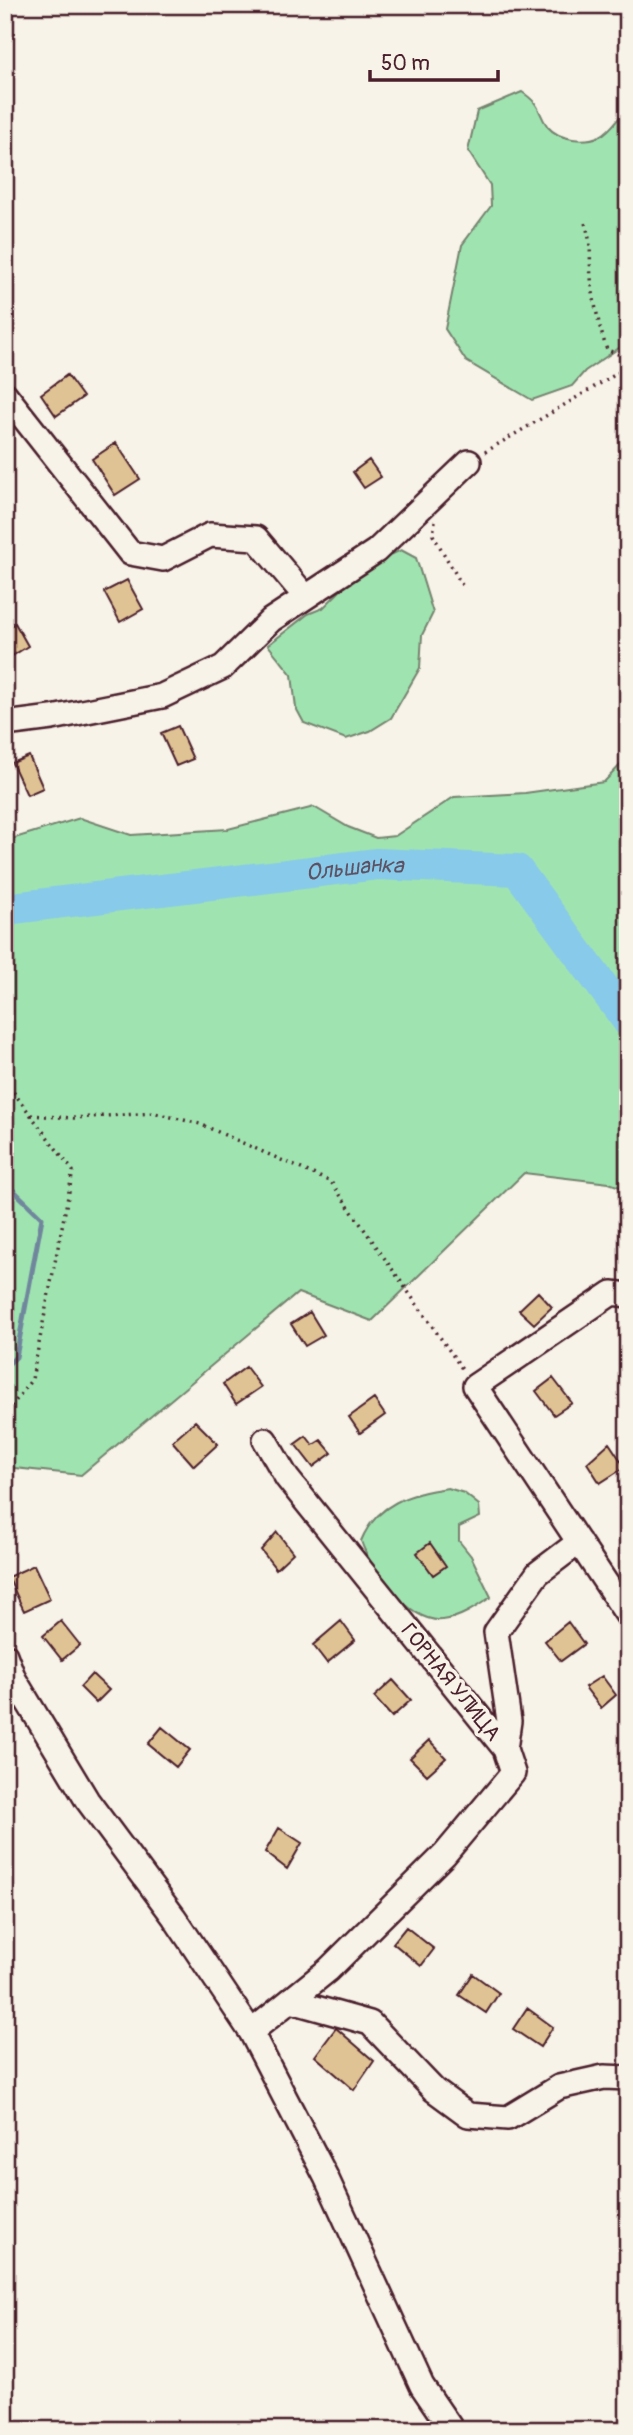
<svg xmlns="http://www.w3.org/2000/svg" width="633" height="2435" font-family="Pangolin,sans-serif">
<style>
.green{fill:#9fe4b0;stroke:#74826e;stroke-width:2}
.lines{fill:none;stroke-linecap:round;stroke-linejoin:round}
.stream{stroke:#6f869d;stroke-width:5}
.river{stroke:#88cae9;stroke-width:32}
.building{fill:#e0c394;stroke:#4a1f2b;stroke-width:2}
.minor-casing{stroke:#4a1f2b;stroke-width:28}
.path{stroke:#4a1f2b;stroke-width:3.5;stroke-dasharray:2 5;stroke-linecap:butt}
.minor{stroke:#f7f3e8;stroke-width:23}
.labels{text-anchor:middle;stroke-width:7;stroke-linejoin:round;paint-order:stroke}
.street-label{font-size:21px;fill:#4a1f2b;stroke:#f7f3e8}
.water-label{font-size:23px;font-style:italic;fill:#5d5264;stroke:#f7f3e8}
</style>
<rect width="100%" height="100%" fill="#f7f3e8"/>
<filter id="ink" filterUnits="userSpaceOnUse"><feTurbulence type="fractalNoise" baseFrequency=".0143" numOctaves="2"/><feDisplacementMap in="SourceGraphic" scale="14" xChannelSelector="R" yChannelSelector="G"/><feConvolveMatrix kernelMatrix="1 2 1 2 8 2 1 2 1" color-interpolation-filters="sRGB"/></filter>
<g filter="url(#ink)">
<path class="green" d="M522,92C543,106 536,111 548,127C559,140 585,143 600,136C611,131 619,116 628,108V342L585,371L572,386L532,400L466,361L445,329L462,245L491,206L490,185L468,151L477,111Z
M401,550L416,558L433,613L422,635L420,668L391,718L370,731L346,739L304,723L296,708L292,675L268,645L308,614L323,608L363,568Z
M628,757V1190L609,1183L524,1173L372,1321L298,1293L81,1475L5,1467V841L80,818L131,835L228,829L314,807L348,827L376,838L395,836L454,797L525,793L604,782Z
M448,1488L464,1493L479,1505L480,1517L459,1527V1541L471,1556L491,1597C478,1606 459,1619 442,1620C409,1623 370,1568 361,1541C376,1504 410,1493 448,1488Z"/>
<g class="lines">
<path class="stream" d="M5,1182L42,1218L16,1357L5,1367"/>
<path class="river" id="s1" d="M5,909L377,864L517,870L628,1021"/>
</g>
<path class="building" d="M67,375L83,397L56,416L41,394Z
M116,443L140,479L115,495L92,459Z
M369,460L381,477L364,488L353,472Z
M127,580L143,609L120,622L104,592Z
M15,623L28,646L12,656L5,644V628Z
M178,726L193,759L176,766L161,733Z
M29,756L43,788L27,795L12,763Z
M538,1292L552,1307L534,1324L519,1310Z
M310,1312L324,1335L305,1346L291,1324Z
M246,1367L261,1387L236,1404L223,1384Z
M553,1378L572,1403L554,1415L536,1391Z
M374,1399L385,1415L360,1433L349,1417Z
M195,1421L218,1444L194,1466L172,1441Z
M306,1436L313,1445L321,1440L332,1453L313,1467L295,1444Z
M609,1443L625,1467L600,1483L587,1463Z
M277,1532L293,1553L276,1569L261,1550Z
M430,1543L446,1566L433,1575L417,1553Z
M34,1565L50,1599L24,1611L8,1577Z
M61,1621L80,1645L62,1660L43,1636Z
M341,1621L355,1640L327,1663L313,1645Z
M568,1622L584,1644L561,1661L545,1641Z
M92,1674L109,1690L96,1703L80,1687Z
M602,1676L616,1695L601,1708L585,1687Z
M393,1680L411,1700L392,1717L374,1697Z
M162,1727L190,1750L176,1767L148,1744Z
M429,1740L446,1758L427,1775L410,1758Z
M279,1828L302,1843L287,1869L265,1852Z
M406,1927L434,1949L421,1966L393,1943Z
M473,1974L499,1993L486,2013L459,1995Z
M527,2008L553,2027L540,2047L513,2029Z
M336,2028L374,2061L354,2090L315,2056Z"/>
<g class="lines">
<defs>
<path id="minor" d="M5,394L130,553L163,559L210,535L256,538L305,596
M5,724L52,718L162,696L223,667L271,620L376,551L469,462
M628,1295L612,1293L475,1386L628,1616
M5,1655L14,1679L87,1800L174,1917L251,2032L326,2177L422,2386L452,2430
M505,1749L509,1721L496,1632L538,1573L579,1542
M291,2001L370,2023L434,2090L468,2115L508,2118L559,2087L604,2077L628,2078
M251,2032L328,1970L445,1854L513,1773L505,1749L287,1478L265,1440"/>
</defs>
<use href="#minor" class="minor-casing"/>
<path class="path" d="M585,223C593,247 589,255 591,278C594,303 599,327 607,350L628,358
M485,452L628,367
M435,521L433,535L462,585
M5,1081L73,1171L32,1379L5,1415
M31,1115L73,1118L155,1113L200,1124L331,1182L463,1370"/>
<use href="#minor" class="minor"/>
</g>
</g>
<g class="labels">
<g class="street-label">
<text transform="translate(451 1682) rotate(51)" y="7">ГОРНАЯ УЛИЦА</text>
</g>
<g class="water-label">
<text dy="8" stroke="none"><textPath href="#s1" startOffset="352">Ольшанка</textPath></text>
</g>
</g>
<rect width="633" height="2435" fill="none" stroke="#f7f3e8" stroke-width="28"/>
<rect x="14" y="14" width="605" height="2407" fill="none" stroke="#4a1f2b" stroke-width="2.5" filter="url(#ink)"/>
<path d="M370 70v10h128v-10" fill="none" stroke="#4a1f2b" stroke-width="3.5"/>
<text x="381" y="70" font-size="21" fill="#4a1f2b" stroke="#f7f3e8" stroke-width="5" paint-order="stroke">50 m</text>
</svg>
